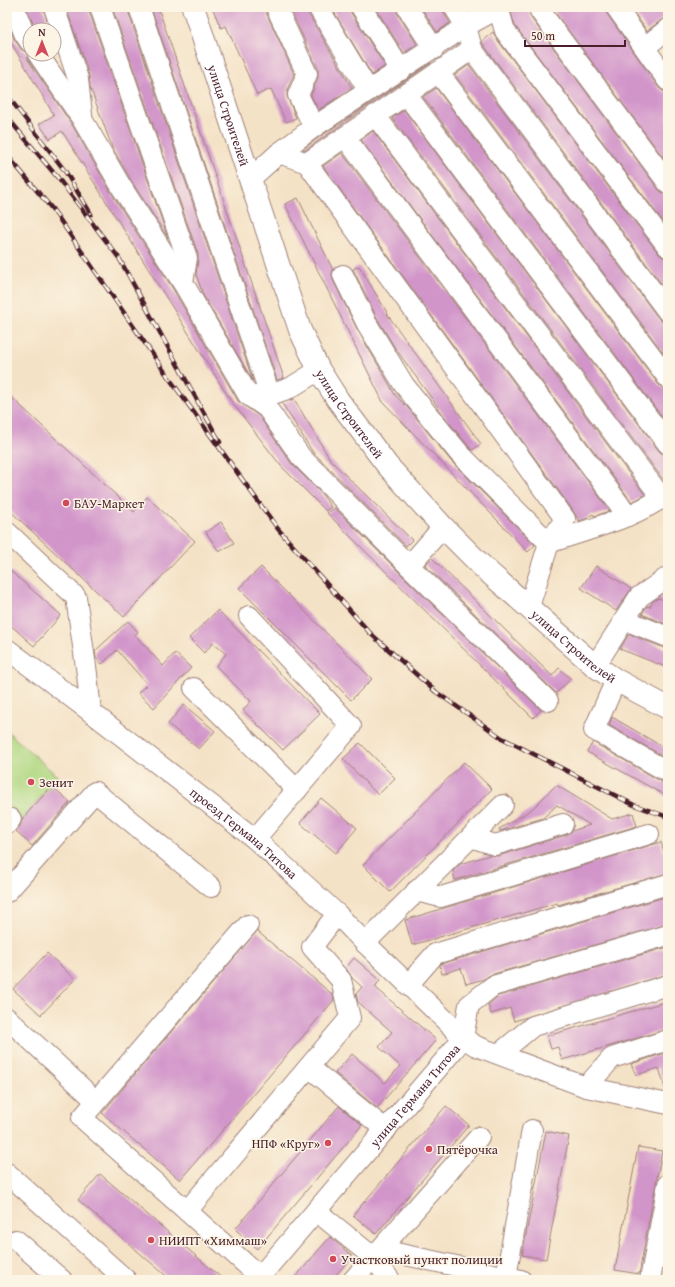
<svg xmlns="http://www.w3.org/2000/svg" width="675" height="1287" font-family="'Gentium Book Plus',serif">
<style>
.green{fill:#b0d882;stroke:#7d7c56}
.building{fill:#d295ca}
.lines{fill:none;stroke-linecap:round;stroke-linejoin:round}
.minor-casing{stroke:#9f8078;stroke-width:22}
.major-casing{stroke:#9f8078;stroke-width:24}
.minor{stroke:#fff;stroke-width:20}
.major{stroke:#fff;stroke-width:22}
.rail-casing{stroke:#4a1f2b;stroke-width:4.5}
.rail{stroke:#fcf5e5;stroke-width:3;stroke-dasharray:9;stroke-linecap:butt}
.poi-dot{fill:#d1495b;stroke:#fcf5e5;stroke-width:1.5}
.labels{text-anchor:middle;stroke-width:3;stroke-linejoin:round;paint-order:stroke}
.street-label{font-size:13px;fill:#4a1f2b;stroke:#fcf5e5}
.poi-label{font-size:13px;fill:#4a1f2b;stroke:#fcf5e5;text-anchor:start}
</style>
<rect width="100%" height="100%" fill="#fcf5e5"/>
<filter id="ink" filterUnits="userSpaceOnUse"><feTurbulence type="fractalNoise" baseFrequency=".025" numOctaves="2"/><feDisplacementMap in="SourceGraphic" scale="8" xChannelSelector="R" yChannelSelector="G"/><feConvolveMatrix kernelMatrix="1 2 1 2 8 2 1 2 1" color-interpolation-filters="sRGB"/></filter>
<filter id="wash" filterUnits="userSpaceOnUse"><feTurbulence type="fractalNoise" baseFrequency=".012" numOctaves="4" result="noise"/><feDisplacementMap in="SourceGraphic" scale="16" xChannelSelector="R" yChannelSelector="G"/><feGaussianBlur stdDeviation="0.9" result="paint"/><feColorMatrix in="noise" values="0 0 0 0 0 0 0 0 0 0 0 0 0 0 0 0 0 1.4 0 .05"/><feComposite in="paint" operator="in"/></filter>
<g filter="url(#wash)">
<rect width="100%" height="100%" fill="#f4e2c6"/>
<path class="green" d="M7,731L58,777L7,837Z"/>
<g id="blocks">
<path class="building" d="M26,7H43L50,30H36Z
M66,7H89V11L168,238L132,182L112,147L90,87L89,75Z
M112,7H128V11L253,381L203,295L196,274L198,260V254Z
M151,7H158L284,378L277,380Z
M212,7H265L266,12L294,74L287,90V96L296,118L286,122L271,89L257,95L226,26L221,28Z
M289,7H307L308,13L352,88L318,110L311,95L318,78V69Z
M331,7H350L351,13L385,66L372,75Z
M375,7H396L397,13L417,44L404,53Z
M421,7H443L444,13L450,23L437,32Z
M512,7H528L531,18L659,190L663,193L668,194V228L515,26L511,12Z
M551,7H605L607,14L659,88L663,91L668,92V164Z
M630,7H668V18L661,20L647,31Z
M7,21L14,39L21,49L27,53L28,60L72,125L112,194L173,289L238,401L259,416L292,464L321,493L331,507L326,511L281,466L231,401L62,131L50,139L39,124L54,115L7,36Z
M493,32L496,38L659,254L663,257L668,258V293L483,44L482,41Z
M431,63L401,84L399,85L372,104L368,106L305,150L303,149L321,136Z
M469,65L659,319L663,322L668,323V359L455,75Z
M436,88L659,385L663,388L668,389V425L423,97Z
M404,110L659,451L663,454L668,455V480L665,482L392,118Z
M373,131L645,495L632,502L361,140Z
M342,153L610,511L594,516L593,514L585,519L579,521L574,512L323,166Z
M298,198L333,270L332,275L333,280L357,329L388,382L395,395L409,409L451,461L535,545L528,552L383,402L285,204Z
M359,266L388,314H387L481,444L472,450L451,425L395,348L377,318L353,269Z
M7,393L134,512L147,497L195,541L124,617L7,508Z
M294,399L331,461L412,540L406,546L312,451L282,403Z
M335,508L401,574L541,710L533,718L327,513Z
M221,522L234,543L219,552L206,532Z
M432,558L552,676L559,668L571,679L556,693L425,565Z
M596,566L631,589L616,611L581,588Z
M261,567L372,679L351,700L239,588Z
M7,568L61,615L34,646L7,622Z
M658,598L668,601V625L642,614L647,606L650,607L652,602Z
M218,610L320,714L283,750L243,710L251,701L216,666L226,654L213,643L204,653L189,638Z
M128,621L138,632L135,635L163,666L175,653L191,668L154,708L138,693L147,684L117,650L102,664L96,658L95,651Z
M629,634L664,648H668V668L620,649Z
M184,705L215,731L199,749L168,724Z
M612,717L668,750V759L609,725Z
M593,742L662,782L668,783V797L587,752Z
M360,743L395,778L378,795L343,759Z
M464,762L492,789L390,892L363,865Z
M556,785L612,819L633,813L637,826L455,880L453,871L460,864L490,855L498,856L566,835L572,831L590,825L557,805L543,818L500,831L499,829L531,810Z
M52,786L70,802L32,846L16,831L20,826L22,819Z
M321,798L357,828L336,853L300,823Z
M661,842L664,852L668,851V873L558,905L557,903L412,945L405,920Z
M668,896V924L490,975L484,979L466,984L461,968L442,974L440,966L441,964Z
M257,931L333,995L334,1000L180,1180L102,1113Z
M668,947V974L514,1021L510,1008L491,1014L488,1005L498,996Z
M47,953L75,979L41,1015L13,989Z
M354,958L380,980L375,987L436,1040L377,1108L335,1073L352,1054L385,1083L400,1066L379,1047L392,1032L358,1002L356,994L362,987L352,978L346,968Z
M668,1001V1029L562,1060L558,1047L551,1049L547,1036Z
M668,1052V1088H665L659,1068L636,1075L631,1064Z
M339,1106L362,1125L257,1249L235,1229Z
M446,1106L469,1125L376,1234L353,1215Z
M546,1131L569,1136L546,1259L522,1255Z
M638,1147L662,1151L639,1274L615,1270Z
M100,1174L224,1280H171L78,1200Z
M330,1237L352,1256L332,1280H293Z"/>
</g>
</g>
<g filter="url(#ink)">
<use href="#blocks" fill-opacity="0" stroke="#9f8078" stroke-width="1"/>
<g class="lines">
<defs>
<g id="minor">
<path d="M14,7L24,33L30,42"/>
<path d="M54,7L78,79L82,115"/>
<path d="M100,7L187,258L183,283"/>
<path d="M139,7L270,395"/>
<path d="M276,7L307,74L298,95L314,127"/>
<path d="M318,7L368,90"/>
<path d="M361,7L401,70"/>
<path d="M407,7L434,49"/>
<path d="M454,7L466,26L472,49L668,312"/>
<path d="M498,7L505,31L668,247"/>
<path d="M539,7L540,11L668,183"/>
<path d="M616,7L668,81"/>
<path d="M645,47L668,29"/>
<path d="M38,54L82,119L122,188L183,283L248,395H270L290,388L319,370"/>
<path d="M438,72L668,378"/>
<path d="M406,94L668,444"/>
<path d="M375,115L662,498"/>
<path d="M345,137L628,516"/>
<path d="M279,153L307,163L565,519L549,543L529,607"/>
<path d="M307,163L472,49"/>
<path d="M250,179L279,153L314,127L466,26L501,7"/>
<path d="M343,275L367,324L404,385L459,453L549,543C589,529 633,519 668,494"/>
<path d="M248,395L267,408L301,457L409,566L548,701"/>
<path d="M7,532L76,597L87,674L91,712"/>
<path d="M409,566L443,527"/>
<path d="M249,616L351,726L255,839"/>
<path d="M625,620L668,637"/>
<path id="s1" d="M7,649L91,712L255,839L337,914L365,943L444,1019L463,1038L476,1046L586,1087L668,1104"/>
<path d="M595,666L639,597L668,577"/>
<path d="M616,680L594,730L668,772"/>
<path d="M194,688L297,790"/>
<path d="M7,824L11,819"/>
<path d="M471,837L495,845L563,824"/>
<path d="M416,891L441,897L649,834"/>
<path d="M7,892L95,792L211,887"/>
<path d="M365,943L503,805"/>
<path d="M408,985L435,954L668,884"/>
<path d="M7,1018L96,1101"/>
<path d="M499,1054L533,1026L668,985"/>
<path d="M309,1067L386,1130"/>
<path d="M586,1087L612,1058L668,1040"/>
<path d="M7,1173L126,1280"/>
<path d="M187,1211L82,1118L248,925"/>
<path d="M316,1211L373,1257L390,1280"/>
<path d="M16,1240L62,1280"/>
<path d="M373,1257L396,1253L521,1280"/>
<path d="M260,1277L187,1211L350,1018L341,980L312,947L337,914"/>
<path d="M506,1277L532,1130"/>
<path id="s2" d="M257,1280L455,1048L463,1038L469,1005L493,986L668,935"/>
<path d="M353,1280L479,1137"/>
<path d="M650,1280L668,1184"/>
</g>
<g id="major">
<path id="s3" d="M193,7L300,330L319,370L338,400L387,465L443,527L485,569L595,666L616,680L668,708"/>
</g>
</defs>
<use href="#minor" class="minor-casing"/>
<use href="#major" class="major-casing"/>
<use href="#minor" class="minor"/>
<use href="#major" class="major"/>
<defs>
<path id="rail" d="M7,95L65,171L91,214
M7,117L58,178L119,258L220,442
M7,155L53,210L169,378L278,529L370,633L436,692L502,738L634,805L668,817"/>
</defs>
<use href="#rail" class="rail-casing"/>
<use href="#rail" class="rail"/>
</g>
</g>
<g class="poi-dot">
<circle cx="66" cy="503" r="4"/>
<circle cx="31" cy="782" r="4"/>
<circle cx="328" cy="1143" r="4"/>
<circle cx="429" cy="1149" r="4"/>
<circle cx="151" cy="1240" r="4"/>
<circle cx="333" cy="1259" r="4"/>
</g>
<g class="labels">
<g class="street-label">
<text dy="5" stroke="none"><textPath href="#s3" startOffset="114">улица Строителей</textPath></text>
<text dy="5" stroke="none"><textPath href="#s3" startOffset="438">улица Строителей</textPath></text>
<text dy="5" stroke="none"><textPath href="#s3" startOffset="762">улица Строителей</textPath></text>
<text dy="5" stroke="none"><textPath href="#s1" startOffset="300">проезд Германа Титова</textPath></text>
<text dy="5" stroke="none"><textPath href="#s2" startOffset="243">улица Германа Титова</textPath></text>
</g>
<g class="poi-label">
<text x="74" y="508">БАУ-Маркет</text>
<text x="39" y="787">Зенит</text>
<text x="320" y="1148" text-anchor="end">НПФ «Круг»</text>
<text x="437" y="1154">Пятёрочка</text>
<text x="159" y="1245">НИИПТ «Химмаш»</text>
<text x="341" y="1264">Участковый пункт полиции</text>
</g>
</g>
<rect width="675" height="1287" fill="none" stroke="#fcf5e5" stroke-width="24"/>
<g transform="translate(42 42)"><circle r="19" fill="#fcf5e5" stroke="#b59f9b"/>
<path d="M0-3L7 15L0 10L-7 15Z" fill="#d1495b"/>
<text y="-6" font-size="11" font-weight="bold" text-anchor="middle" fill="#4a1f2b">N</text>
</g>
<path d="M525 40v6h100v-6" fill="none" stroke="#4a1f2b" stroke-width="2"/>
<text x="531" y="40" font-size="12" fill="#4a1f2b" stroke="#fcf5e5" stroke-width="3" paint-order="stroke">50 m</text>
</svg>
